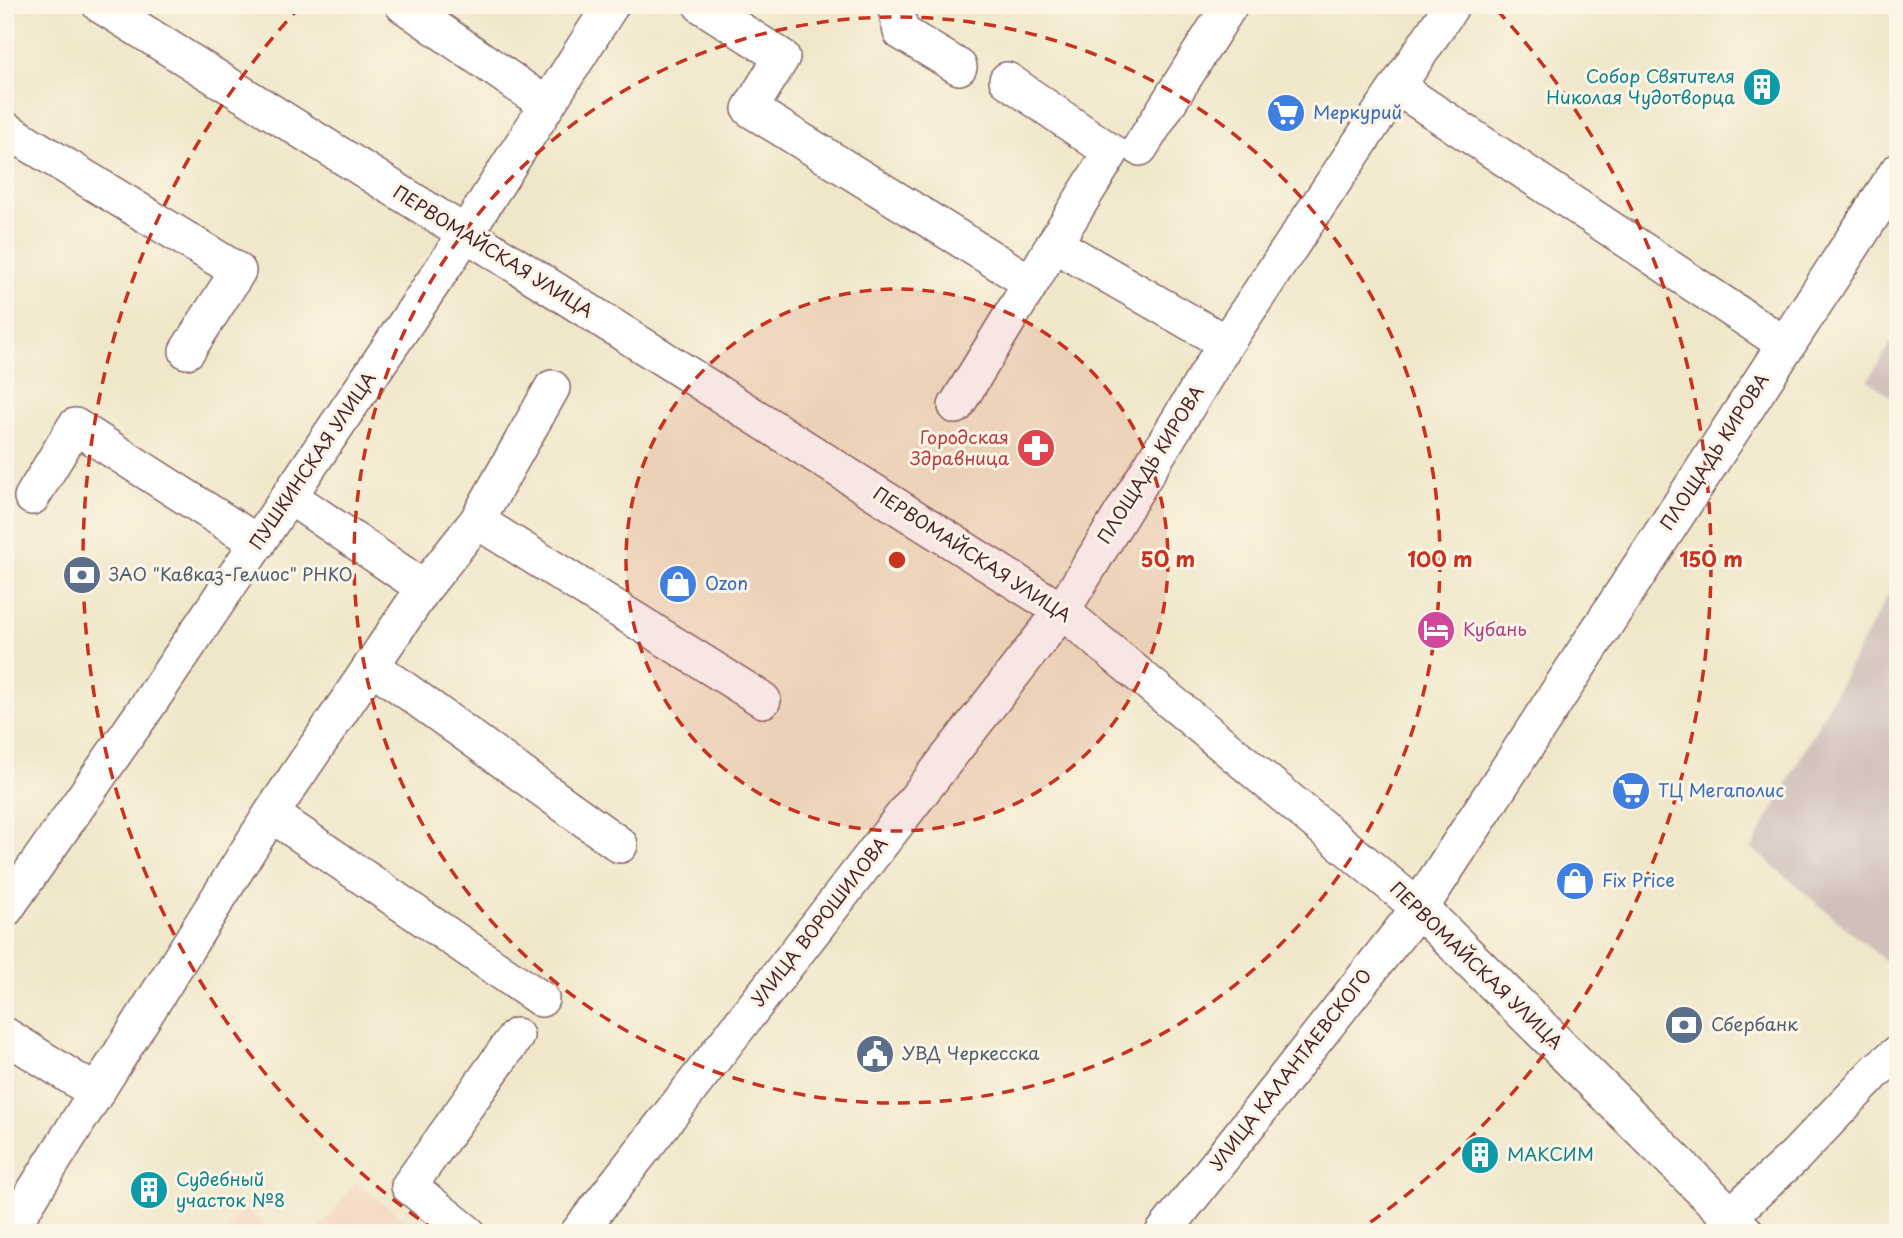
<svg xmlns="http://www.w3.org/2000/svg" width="1903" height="1238" font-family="'Playpen Sans',sans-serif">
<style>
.built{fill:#f3d4be}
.industrial{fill:#cfc0ba}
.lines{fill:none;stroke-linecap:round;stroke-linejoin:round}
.minor-casing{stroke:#846563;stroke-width:38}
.major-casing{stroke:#846563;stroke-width:41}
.minor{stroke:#fff;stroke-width:35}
.major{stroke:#fff;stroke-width:38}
.ring{fill:none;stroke:#c8321e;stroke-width:3.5;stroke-dasharray:12 9}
.labels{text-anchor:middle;stroke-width:6;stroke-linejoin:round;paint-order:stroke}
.culture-label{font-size:18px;fill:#0d838f;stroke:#fcf5e5;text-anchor:start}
.shop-label{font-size:18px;fill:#366cbe;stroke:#fcf5e5;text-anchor:start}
.street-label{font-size:18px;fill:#4a1f2b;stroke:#fcf5e5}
.health-label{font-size:18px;fill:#be3a42;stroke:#fcf5e5;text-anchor:end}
.service-label{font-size:18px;fill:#4e5e75;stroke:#fcf5e5;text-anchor:start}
.hotel-label{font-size:18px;fill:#b23c85;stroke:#fcf5e5;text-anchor:start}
.centre{fill:#c8321e;stroke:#fcf5e5;stroke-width:3.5}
.ring-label{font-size:21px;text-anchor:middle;font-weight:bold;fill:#c8321e;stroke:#fcf5e5;stroke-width:6;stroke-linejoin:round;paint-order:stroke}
</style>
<rect width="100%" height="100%" fill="#fcf5e5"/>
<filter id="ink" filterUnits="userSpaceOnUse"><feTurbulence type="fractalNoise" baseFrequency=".0143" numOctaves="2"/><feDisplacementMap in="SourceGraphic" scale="14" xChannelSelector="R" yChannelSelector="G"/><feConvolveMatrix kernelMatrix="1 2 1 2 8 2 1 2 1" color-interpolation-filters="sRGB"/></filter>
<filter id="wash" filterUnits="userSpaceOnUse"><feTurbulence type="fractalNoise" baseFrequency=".00686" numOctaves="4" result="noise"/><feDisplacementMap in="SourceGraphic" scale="28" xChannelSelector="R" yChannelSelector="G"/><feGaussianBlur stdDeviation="1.57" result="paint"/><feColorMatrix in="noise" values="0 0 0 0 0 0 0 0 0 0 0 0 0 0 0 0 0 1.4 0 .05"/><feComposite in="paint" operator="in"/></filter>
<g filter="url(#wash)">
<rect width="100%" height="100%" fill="#f0e7ca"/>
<path class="built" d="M356,1182L421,1233H317Z
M242,1207L277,1233H224Z"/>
<path class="industrial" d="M1898,331V402L1868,380Z
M1898,576V972L1752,848Z"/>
</g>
<g filter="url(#ink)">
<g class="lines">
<defs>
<path id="minor" d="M100,5L465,233L1062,611L1419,908L1163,1233
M403,5L547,105
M701,5L782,57L750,109L1031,283L1054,244L1226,343
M895,5L901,32L959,67
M1007,80L1111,152L1054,244
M1397,87L1784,344
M5,129L238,271L187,351
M1140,148L1230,5
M956,406L1031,283
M289,496L424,588L271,814L541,999
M32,497L75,426L258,543
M477,521L763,700
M424,588L477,521L552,388
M372,666L620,845
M5,910L146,708L449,259L611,5
M5,1035L95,1092
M8,1233L271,814
M468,1233L409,1186L516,1036
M578,1233L1062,611L1226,343L1452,5
M1747,1233L1730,1216L1796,1155L1878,1069L1898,1053"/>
<path id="major" d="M1730,1216L1419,908L1898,173"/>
</defs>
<use href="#minor" class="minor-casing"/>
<use href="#major" class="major-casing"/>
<use href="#minor" class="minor"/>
<use href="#major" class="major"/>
</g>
</g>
<circle cx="897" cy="560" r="271" fill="#c8321e" fill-opacity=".12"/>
<g class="ring">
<circle cx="897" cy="560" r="271"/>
<circle cx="897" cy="560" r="543"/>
<path d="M436 1231A814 814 0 0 1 297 10M1497 10A814 814 0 0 1 1358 1231"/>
</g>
<defs>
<symbol id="building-disc" viewBox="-11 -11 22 22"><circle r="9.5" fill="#0f9aa8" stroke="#fcf5e5"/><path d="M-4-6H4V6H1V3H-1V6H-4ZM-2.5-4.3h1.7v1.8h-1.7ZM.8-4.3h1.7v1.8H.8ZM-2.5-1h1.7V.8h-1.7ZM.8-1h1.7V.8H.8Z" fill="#fff"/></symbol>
<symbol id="supermarket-disc" viewBox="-11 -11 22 22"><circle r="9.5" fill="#3f7fe0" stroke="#fcf5e5"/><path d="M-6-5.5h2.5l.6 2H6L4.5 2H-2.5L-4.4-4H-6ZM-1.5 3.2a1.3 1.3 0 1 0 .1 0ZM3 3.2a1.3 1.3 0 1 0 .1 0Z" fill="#fff"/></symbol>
<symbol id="pharmacy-disc" viewBox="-11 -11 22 22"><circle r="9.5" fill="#e0444e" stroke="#fcf5e5"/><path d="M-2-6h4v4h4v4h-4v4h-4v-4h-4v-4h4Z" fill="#fff"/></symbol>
<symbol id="bank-disc" viewBox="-11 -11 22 22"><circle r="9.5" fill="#5c6f8a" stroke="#fcf5e5"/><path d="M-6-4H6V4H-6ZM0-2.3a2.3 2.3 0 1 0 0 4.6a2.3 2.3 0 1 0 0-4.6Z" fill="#fff"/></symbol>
<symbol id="shop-disc" viewBox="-11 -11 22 22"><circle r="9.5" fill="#3f7fe0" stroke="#fcf5e5"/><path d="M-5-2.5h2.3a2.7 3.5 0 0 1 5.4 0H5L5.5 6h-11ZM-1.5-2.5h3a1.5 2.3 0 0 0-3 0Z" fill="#fff"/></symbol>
<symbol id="hotel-disc" viewBox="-11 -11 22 22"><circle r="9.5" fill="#d1479c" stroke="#fcf5e5"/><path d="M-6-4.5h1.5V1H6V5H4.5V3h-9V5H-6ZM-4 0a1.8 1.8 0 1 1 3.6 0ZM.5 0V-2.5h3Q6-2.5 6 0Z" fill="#fff"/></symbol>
<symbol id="civic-disc" viewBox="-11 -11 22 22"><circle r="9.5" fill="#5c6f8a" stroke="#fcf5e5"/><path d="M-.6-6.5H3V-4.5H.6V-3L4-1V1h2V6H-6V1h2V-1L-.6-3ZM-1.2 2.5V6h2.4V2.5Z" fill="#fff"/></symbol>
</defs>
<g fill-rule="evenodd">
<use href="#building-disc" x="1740" y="65" width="44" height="44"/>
<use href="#supermarket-disc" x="1264" y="91" width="44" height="44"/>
<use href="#pharmacy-disc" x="1014" y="426" width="44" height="44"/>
<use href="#bank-disc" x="60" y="553" width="44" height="44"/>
<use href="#shop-disc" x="656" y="562" width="44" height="44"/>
<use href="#hotel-disc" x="1414" y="608" width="44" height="44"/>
<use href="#supermarket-disc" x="1609" y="769" width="44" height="44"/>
<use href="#shop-disc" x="1553" y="859" width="44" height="44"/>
<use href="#bank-disc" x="1662" y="1003" width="44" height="44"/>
<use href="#civic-disc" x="853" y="1032" width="44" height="44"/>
<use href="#building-disc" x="1458" y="1133" width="44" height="44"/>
<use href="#building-disc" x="127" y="1168" width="44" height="44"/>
</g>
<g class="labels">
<g class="culture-label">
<text x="1735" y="83" text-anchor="end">Собор Святителя<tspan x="1735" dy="21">Николая Чудотворца</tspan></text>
<text x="1507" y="1161">МАКСИМ</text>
<text x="176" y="1186">Судебный<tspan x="176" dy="21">участок №8</tspan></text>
</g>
<g class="shop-label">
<text x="1313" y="119">Меркурий</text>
<text x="705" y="590">Ozon</text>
<text x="1658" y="797">ТЦ Мегаполис</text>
<text x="1602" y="887">Fix Price</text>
</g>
<g class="street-label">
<text transform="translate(493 252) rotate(32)" y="6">ПЕРВОМАЙСКАЯ УЛИЦА</text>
<text transform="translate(1715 452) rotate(-57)" y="6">ПЛОЩАДЬ КИРОВА</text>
<text transform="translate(313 461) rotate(-56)" y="6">ПУШКИНСКАЯ УЛИЦА</text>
<text transform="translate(1151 465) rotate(-58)" y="6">ПЛОЩАДЬ КИРОВА</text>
<text transform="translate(972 555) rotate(33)" y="6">ПЕРВОМАЙСКАЯ УЛИЦА</text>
<text transform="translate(820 922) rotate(-52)" y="6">УЛИЦА ВОРОШИЛОВА</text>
<text transform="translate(1476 966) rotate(44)" y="6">ПЕРВОМАЙСКАЯ УЛИЦА</text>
<text transform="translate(1291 1070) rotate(-52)" y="6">УЛИЦА КАЛАНТАЕВСКОГО</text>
</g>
<g class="health-label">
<text x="1009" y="444">Городская<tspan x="1009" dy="21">Здравница</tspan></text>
</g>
<g class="service-label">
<text x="109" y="581">ЗАО "Кавказ-Гелиос" РНКО</text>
<text x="1711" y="1031">Сбербанк</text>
<text x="902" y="1060">УВД Черкесска</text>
</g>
<g class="hotel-label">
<text x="1463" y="636">Кубань</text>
</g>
</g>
<circle cx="897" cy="560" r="10" class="centre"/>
<g class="ring-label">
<text x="1168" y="567">50 m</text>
<text x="1440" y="567">100 m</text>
<text x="1711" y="567">150 m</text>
</g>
<rect width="1903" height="1238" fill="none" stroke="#fcf5e5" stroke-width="28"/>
</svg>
